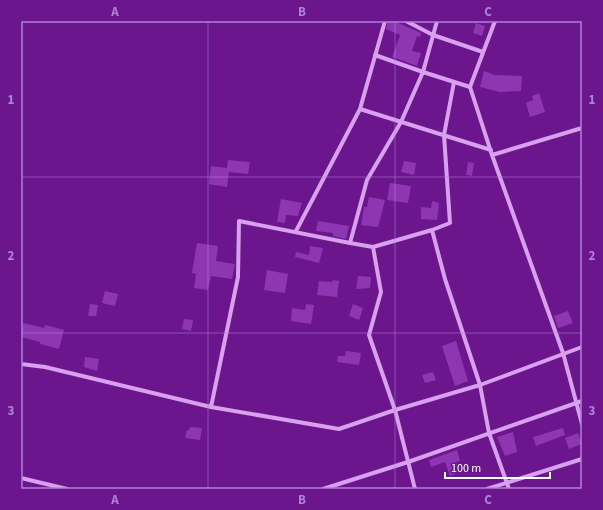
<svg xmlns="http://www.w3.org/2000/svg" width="603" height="510" font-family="'Source Sans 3',sans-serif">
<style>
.building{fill:#8e36b2}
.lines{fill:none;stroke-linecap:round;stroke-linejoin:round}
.minor{stroke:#d8a0ef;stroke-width:4}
.grid{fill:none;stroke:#b080d9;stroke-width:1;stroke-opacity:0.55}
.neatline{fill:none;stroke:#b080d9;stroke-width:1.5}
.grid-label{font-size:13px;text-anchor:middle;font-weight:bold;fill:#b080d9}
</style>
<rect width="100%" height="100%" fill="#6b168d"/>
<path class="building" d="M388,21H394L421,33L420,37L417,36L412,51L421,53L417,66L392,57L400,35L386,29Z
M476,23L485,26L482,36L473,33Z
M484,71L494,75L522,76L521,91L500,92L480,87Z
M539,93L545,112L530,117L526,103L533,100L532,96Z
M228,160L250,162L248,174L229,172L227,187L209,184L211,166L227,168Z
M404,161L416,163L414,175L401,172Z
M468,162L474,163L472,176L466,175Z
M390,183L411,186L408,203L387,200Z
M369,197L385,200L378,227L361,225L364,207H367Z
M281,199L302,203L298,216L286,215L285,223L277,222Z
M432,201L439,203L437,220L421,219V207L431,208Z
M318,221L349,226L346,239L333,236V233L316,231Z
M197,243L218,246L216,261L235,264L232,279L211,276L208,290L194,288L196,274L192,273Z
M310,246L323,248L319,263L295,257L296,252L309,255Z
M267,270L288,274L285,293L264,290Z
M358,276L371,277L370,288L356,289Z
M333,280L339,281L337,297L317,295L319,281L332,282Z
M105,291L118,294L115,306L102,303Z
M90,304L98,305L96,316H88Z
M306,304L314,305L311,324L291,321L292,308L305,310Z
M353,304L363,308L359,320L349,316Z
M568,311L573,323L558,328L554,316Z
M184,319L193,320L191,331L182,329Z
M23,323L44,328L45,325L64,330L59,349L40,344V342L21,337Z
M456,341L468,381L455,386L442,346Z
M346,351L361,353L359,365L337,362L338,356H345Z
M85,357L99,359L97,371L84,367Z
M433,372L436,380L425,383L422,375Z
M190,427L202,428L200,440L185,438L187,430H189Z
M563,428L565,435L536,446L533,437Z
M513,432L517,452L505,456L497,437Z
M578,433L582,444L569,449L565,438Z
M457,450L460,461L456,462L460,472L450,476L445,462L431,467L429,460Z"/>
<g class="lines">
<path class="minor" d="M406,21L433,35L483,52
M495,21L470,87L492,155L563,353L582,424
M375,55L423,72L470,87
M454,82L444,135L450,223L432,230L445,279L480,385L489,433L509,489
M360,109L491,150
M492,155L582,128
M296,231L360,109L385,21
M350,243L367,180L401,122L423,72L437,21
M373,247L381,292L369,335L395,410L415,489
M21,364L45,367L211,407L339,429L395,410L480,385L582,347
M211,407L238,277L239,221L350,243L373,247L432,230
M21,478L67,489
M323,489L408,462L582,401
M487,489L582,459"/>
</g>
<path class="grid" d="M208,21V489M395,21V489M21,177H582M21,333H582"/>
<rect width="603" height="510" fill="none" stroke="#6b168d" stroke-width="44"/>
<path d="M445 472v6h105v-6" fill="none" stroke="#ffffff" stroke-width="2"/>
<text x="451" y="472" font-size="12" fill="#ffffff" stroke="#6b168d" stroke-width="3" paint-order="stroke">100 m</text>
<rect x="22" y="22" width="559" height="466" class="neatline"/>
<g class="grid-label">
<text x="115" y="16">A</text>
<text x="302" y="16">B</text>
<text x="488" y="16">C</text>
<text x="11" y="104">1</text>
<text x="592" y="104">1</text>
<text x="11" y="260">2</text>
<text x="592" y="260">2</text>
<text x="11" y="415">3</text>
<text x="592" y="415">3</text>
<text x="115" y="504">A</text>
<text x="302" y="504">B</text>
<text x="488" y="504">C</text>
</g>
</svg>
